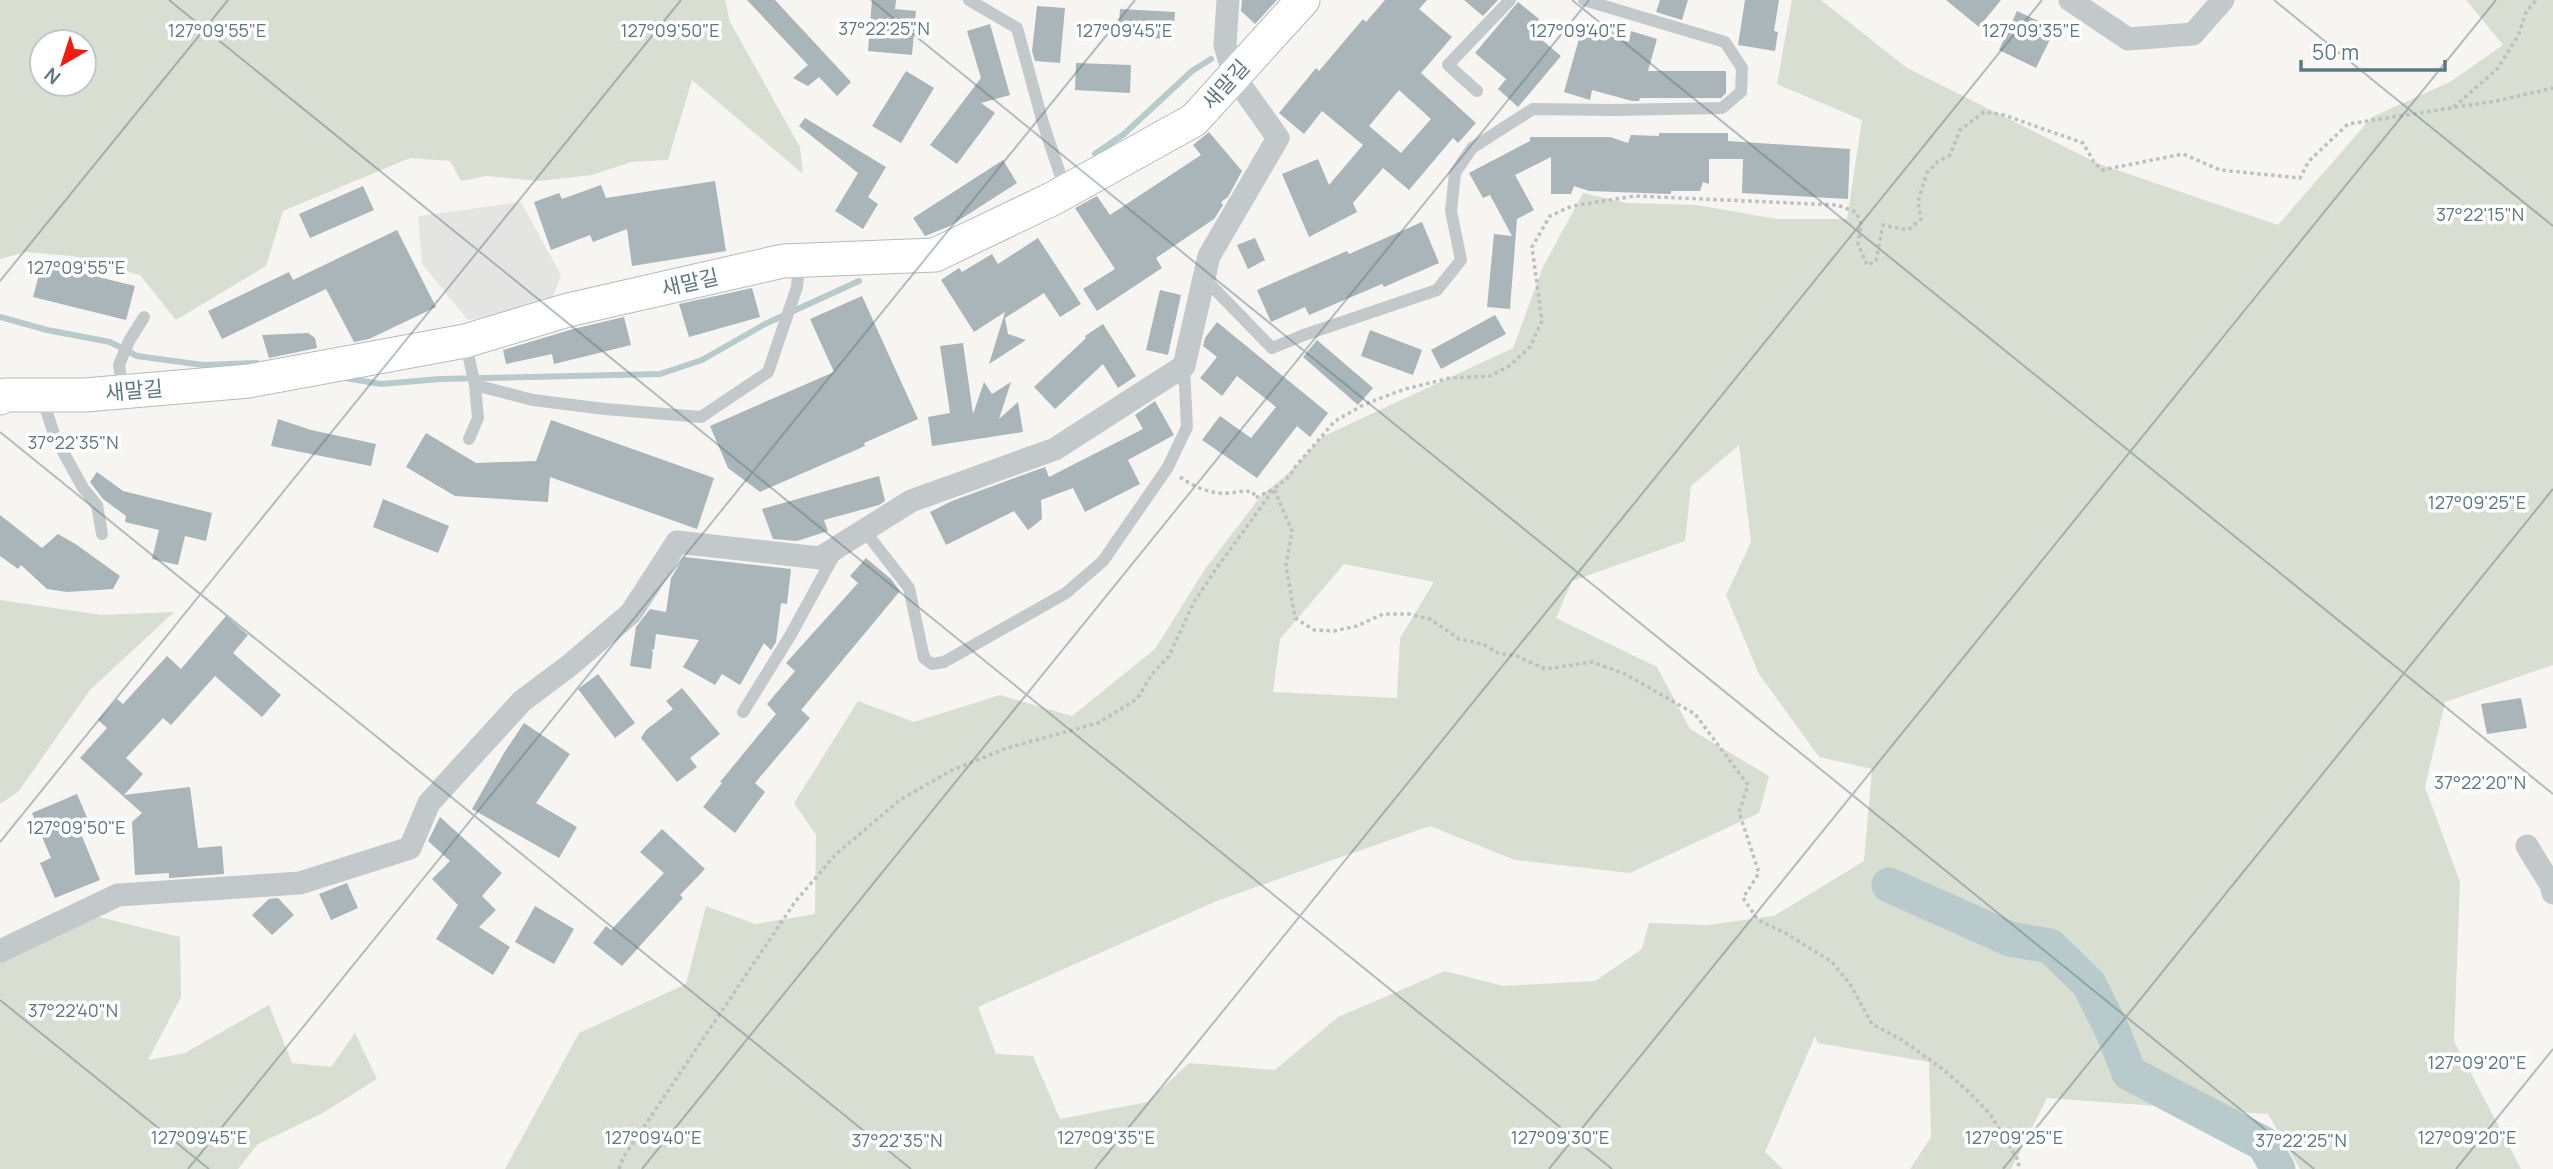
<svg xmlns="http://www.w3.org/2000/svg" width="2553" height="1169" font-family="Manrope,'Noto Sans KR',sans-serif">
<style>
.built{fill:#e4e5e3}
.green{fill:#d9ded2;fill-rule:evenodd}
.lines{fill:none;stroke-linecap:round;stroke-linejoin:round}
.stream{stroke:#b8cacb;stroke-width:6}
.river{stroke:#b8cacb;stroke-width:35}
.building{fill:#a9b5b8;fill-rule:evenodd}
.secondary-casing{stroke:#b2bbbe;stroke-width:35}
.path{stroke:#bcc0c1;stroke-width:3.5;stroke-dasharray:3.5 3.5;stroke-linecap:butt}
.lane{stroke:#c3c9cb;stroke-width:12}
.street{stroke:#c3c9cb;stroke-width:23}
.secondary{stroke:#fff;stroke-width:33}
.ticks{fill:none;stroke:#5e7880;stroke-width:2;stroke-opacity:0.45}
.labels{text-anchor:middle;stroke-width:7;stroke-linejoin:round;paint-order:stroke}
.street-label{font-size:21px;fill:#5e7880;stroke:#fff}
.ticks-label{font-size:18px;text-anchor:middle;fill:#5e7880;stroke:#fff;stroke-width:7;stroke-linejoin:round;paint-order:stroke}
</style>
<rect width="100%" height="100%" fill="#f6f5f2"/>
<path class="built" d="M521,202L561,275L550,305L468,320L422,264L418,216Z"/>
<path class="green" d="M0,0H725L730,22L800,147L803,174L692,80L668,160L631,162L592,175L539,181L487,176L461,181L450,161L410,158L283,211L266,266L176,320L140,275L72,256L26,252L0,259ZM42,42H84V84H42Z
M1792,0H1821L1907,68L2099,164L2278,225L2372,117L2450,82L2503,45L2466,0H2553V665L2445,702L2425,787L2460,882L2454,1041L2521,1169H2300L2268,1114L2047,1098L2011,1169H1910L1931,1137L1929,1062L1818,1043L1815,1036L1765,1152L1783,1169H505L579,1033L686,984L706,906L755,924L815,914L816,835L794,803L858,701L914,722L1000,695L1072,716L1155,649L1205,569L1260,497L1295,467L1322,437L1513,348L1543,267L1583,193L1627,203L1696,205L1777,219H1847L1862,120L1777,84ZM1739,445L1751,542L1726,595L1759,674L1819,757L1872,769L1864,861L1774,916L1707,925L1649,923L1642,949L1595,981L1503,986L1445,971L1338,1017L1275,1070L1189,1063L1147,1102L1060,1119L1033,1056L996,1054L978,1007L1219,900L1430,826L1515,860L1630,873L1759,813L1769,776L1690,729L1657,667L1556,618L1572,581L1685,541L1691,486ZM1344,564L1434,582L1400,638L1397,698L1273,692L1280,639Z
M0,600L101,615L174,612L90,690L18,792L0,804Z
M99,917L180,937L181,997L148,1060L185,1053L269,1005L292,1063L331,1067L355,1033L377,1079L321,1114L258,1144L238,1169H0V957Z"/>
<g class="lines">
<path class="stream" d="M1095,154L1124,134L1192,71L1211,59
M0,317L47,330L110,342L137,356L203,365L257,363
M345,378L381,384L440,379L660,374L702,360L765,324L859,281"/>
<path class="river" d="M1889,885L2010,939L2050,946L2089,984L2113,1032L2129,1073L2264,1144L2278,1169"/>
</g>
<path class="building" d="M747,0H775L851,82L837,96L819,77L808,86L793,78L808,65Z
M872,0H896L895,9L916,11L912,55L868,51Z
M1242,0H1277L1255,24L1241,11Z
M1385,0H1427L1419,9L1452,37L1421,73L1476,123L1458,143L1453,138L1409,190L1383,168L1353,203L1357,212L1309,237L1282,174L1318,159L1329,185L1363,145L1322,111L1304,134L1279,113L1316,68L1319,71L1363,19L1366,22ZM1399,90L1431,119L1401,153L1369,126Z
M1464,0H1498L1483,16Z
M1660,0H1688L1682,20L1656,12Z
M1745,0H1779L1774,31L1778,32L1775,51L1738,45Z
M1946,0H2001L1979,27Z
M1518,2L1539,19L1530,30L1561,56L1518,107L1498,89L1506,79L1475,53Z
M1037,6L1065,8L1060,63L1035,61L1032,51Z
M1120,9L1175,12L1173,39L1118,37Z
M2017,11L2055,29L2036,68L1999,50Z
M990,24L1010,95L981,103L995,113L957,164L930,145L981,78L967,31Z
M1582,28L1629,42L1631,31L1657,39L1648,71H1726V93L1721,98H1640L1639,101H1632L1592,90L1590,100L1564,92Z
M1076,63L1131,65L1130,93L1075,90Z
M906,71L934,88L901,143L872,126Z
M805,118L886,167L868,197L878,204L863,229L835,211L858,173L799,126Z
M1209,132L1242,171L1228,197L1221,202L1223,205L1214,219L1156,258L1162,268L1097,311L1083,289L1115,269L1075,208L1097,196L1110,215L1201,155L1193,145Z
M1659,133H1728V141L1850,149L1848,199L1742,193L1743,159H1709V184L1703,182L1700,191H1671V194L1589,191L1574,186L1571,194H1551V157L1515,175L1534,210L1517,219L1510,309L1487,307L1494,234L1512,236L1490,195L1483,198L1469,173L1530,141V137H1610L1628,143L1631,135L1659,136Z
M1003,160L1017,183L950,226L925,236L913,218Z
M715,181L726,251L632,266L627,229L593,242L590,235L551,250L534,202L559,193L562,199L601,185L606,198Z
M363,186L374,210L310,238L299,214Z
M1422,222L1439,263L1384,287L1382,284L1309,315L1305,307L1271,322L1257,290L1347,251L1349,254Z
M397,230L436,307L369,339L354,342L326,289L222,339L208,311L289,272L293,280Z
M1038,238L1081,304L1060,317L1044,293L1005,318L1008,334L1026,340L989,364L1005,312L974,332L941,280L959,268L962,272L992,254L998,264Z
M1255,238L1265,260L1248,269L1237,245Z
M42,263L135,286L126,320L33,297Z
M752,288L760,317L689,337L679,304Z
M1160,290L1181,295L1168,355L1146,350Z
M862,296L918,419L864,443L865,446L760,492L728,468L710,426L834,372L810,319Z
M1495,315L1506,334L1441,369L1431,350Z
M624,317L631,345L554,364L552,354L506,364L503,350L573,329Z
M1217,322L1328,413L1310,437L1297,426L1257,478L1202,440L1220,416L1251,438L1276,407L1237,376L1222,396L1200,378L1217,357L1203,346L1205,338Z
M1103,324L1136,376L1118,388L1103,364L1055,409L1034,387L1086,338L1085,336Z
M1370,330L1422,350L1413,375L1361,356Z
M308,333L315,338L317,348L269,358L262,335Z
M1317,340L1373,388L1358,405L1303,357Z
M963,343L973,414L984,382L992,394L1011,382L999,419L1018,402L1023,432L932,446L928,417L950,413L940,346Z
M1155,401L1174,435L1128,460L1140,484L1085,512L1073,488L1041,500L1042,519L1028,530L1014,511L946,545L930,512L952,501L1045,467L1049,477L1143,429L1135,415Z
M278,419L311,430L376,444L371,466L271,446Z
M551,420L714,478L697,529L550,477L548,502L455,496L406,467L426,433L476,463L536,461Z
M97,472L123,491L212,513L206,541L185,536L178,565L152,559L159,530L125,522L126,516L103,499L90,482Z
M879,476L885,501L879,505L824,520L828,531L797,541L773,539L762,509Z
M383,499L449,526L438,553L373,527Z
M0,515L42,548L58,534L77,545L120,576L113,589L67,592L47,589L21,565L18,569L0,556Z
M684,557L791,569L787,604L781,603L776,642L771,650L764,643L740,685L722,674L715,685L683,667L699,640L656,634L654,650L651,649L653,652L651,669L630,666L636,627L650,609L666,612L671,578Z
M866,558L891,579L900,591L801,710L810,718L755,783L765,792L735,833L703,807L722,783L720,782L776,714L767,704L795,671L786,663L858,583L850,576Z
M226,616L248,635L233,653L281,695L262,717L215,676L171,725L163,718L126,758L143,774L124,795L190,787L198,848L222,846L224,874L169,878V873L135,875L132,822L142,813L80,758L107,728L98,720L117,699L123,704L167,656L181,669Z
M598,674L635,723L615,738L578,689Z
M682,688L720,734L690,758L697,767L677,782L641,738L646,730L673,709L666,701Z
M2521,698L2527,728L2487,734L2481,704Z
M524,723L570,754L536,803L577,827L559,858L472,809L504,753Z
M77,794L92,829L81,834L100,880L55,898L40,863L51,858L32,813Z
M440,817L502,873L482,896L496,910L479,927L510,947L493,975L436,939L458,905L432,879L450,861L428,841Z
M662,829L705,869L680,895L683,898L622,966L593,943L606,926L611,930L664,873L640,852Z
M347,883L358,908L331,920L319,894Z
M278,898L294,915L272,935L252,915L269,899Z
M535,906L574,929L554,964L515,942Z"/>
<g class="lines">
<defs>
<path id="secondary" d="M0,398L5,395H85L249,381L465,341L568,310L783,261L935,255L1054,198L1194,120L1303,0"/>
</defs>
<use href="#secondary" class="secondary-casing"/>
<path class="path" d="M2454,107L2498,68L2519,34L2526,12L2536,0
M1180,477C1194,487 1213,495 1230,493C1239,492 1244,490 1253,492L1255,498L1274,489L1292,531L1286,566L1295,618L1314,630L1334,631L1357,626L1383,614H1409L1430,619L1459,639L1483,644L1498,653L1517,656L1545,669L1592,662L1625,674L1695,714L1748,785L1739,812L1759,873L1743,898L1758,920L1787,934L1832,962L1850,984L1872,1024L1902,1040L1944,1070L1971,1094L1990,1114L2005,1138L2019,1162L2018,1169
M619,1169L623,1158L795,902L836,854L900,800L950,771L1007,748L1098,723L1137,699L1152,674L1169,656L1194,602L1216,569L1274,489L1290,476L1295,467L1335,421L1365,404L1405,389L1450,378L1490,376L1509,366L1530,347L1542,321L1532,247L1550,216L1572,206L1635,196L1837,205L1856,212L1861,224L1858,244L1867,265L1876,261L1883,225L1908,230L1921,219L1918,201L1927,173L1937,162L1950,155L1960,130L1984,112L2004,115L2083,143L2094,162L2102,170L2183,154L2220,170L2300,178L2309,161L2348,124L2496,101L2553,88"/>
<path class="lane" d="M969,0L1017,28L1043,123L1066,192
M1477,91L1448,65L1510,0
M1204,278L1272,348L1304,335L1437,290L1461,260L1451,211L1455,173L1472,148L1533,109L1613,110L1722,108L1741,92L1742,68L1725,42L1584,0
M465,341L475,385L533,400L605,409L701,417L768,372L797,287L799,261
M123,391L119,365L129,341L144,317
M41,395L55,437L83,488L97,505L102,534
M469,439L478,418L475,385
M864,530L909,588L924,658L932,664L944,662L1066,593L1103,561L1168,467L1187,427L1184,366
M743,712L790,636L836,552"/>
<path class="street" d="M2070,0L2128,39L2193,34L2223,0
M2527,846L2551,885L2553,893
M0,951L118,895L300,883L410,848L429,803L522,701L570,665L631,613L677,542L820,558L911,501L1055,449L1184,366L1209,256L1278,138L1234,76L1225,45L1228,0"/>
<use href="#secondary" class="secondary"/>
</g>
<path class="ticks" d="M169,0L1612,1169M871,0L2314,1169M1572,0L2553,794M2274,0L2553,226M0,281L228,0M0,432L911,1169M0,842L681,0M0,1000L209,1169M188,1169L1135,0M642,1169L1589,0M1095,1169L2042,0M1549,1169L2496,0M2003,1169L2553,489M2456,1169L2553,1049"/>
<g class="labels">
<g class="street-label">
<text transform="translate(1226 85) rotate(-48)" y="7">새말길</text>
<text transform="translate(690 283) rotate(-13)" y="7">새말길</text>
<text transform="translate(134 391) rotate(-5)" y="7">새말길</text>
</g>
</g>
<g class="ticks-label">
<text x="884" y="35">37°22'25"N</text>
<text x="217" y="37">127°09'55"E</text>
<text x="670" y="37">127°09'50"E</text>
<text x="1124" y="37">127°09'45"E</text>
<text x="1578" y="37">127°09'40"E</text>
<text x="2031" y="37">127°09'35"E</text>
<text x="2480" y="221">37°22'15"N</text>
<text x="76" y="274">127°09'55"E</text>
<text x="73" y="449">37°22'35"N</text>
<text x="2477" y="509">127°09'25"E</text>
<text x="2480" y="789">37°22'20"N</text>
<text x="76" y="834">127°09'50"E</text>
<text x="73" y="1017">37°22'40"N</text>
<text x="2477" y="1069">127°09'20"E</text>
<text x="199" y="1144">127°09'45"E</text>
<text x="653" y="1144">127°09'40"E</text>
<text x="1106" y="1144">127°09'35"E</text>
<text x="1560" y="1144">127°09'30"E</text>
<text x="2014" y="1144">127°09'25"E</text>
<text x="2467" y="1144">127°09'20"E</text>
<text x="897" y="1147">37°22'35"N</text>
<text x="2301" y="1147">37°22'25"N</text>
</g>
<g transform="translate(63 63) rotate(219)"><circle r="33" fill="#ffffff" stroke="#bfc9cc" stroke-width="2"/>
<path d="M0-5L12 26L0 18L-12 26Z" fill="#f51b12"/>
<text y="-10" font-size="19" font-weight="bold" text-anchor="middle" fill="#5e7880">N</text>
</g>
<path d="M2301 60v10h144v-10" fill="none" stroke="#5e7880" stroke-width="3.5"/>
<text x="2312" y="60" font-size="21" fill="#5e7880" stroke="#ffffff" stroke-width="5" paint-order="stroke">50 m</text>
</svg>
